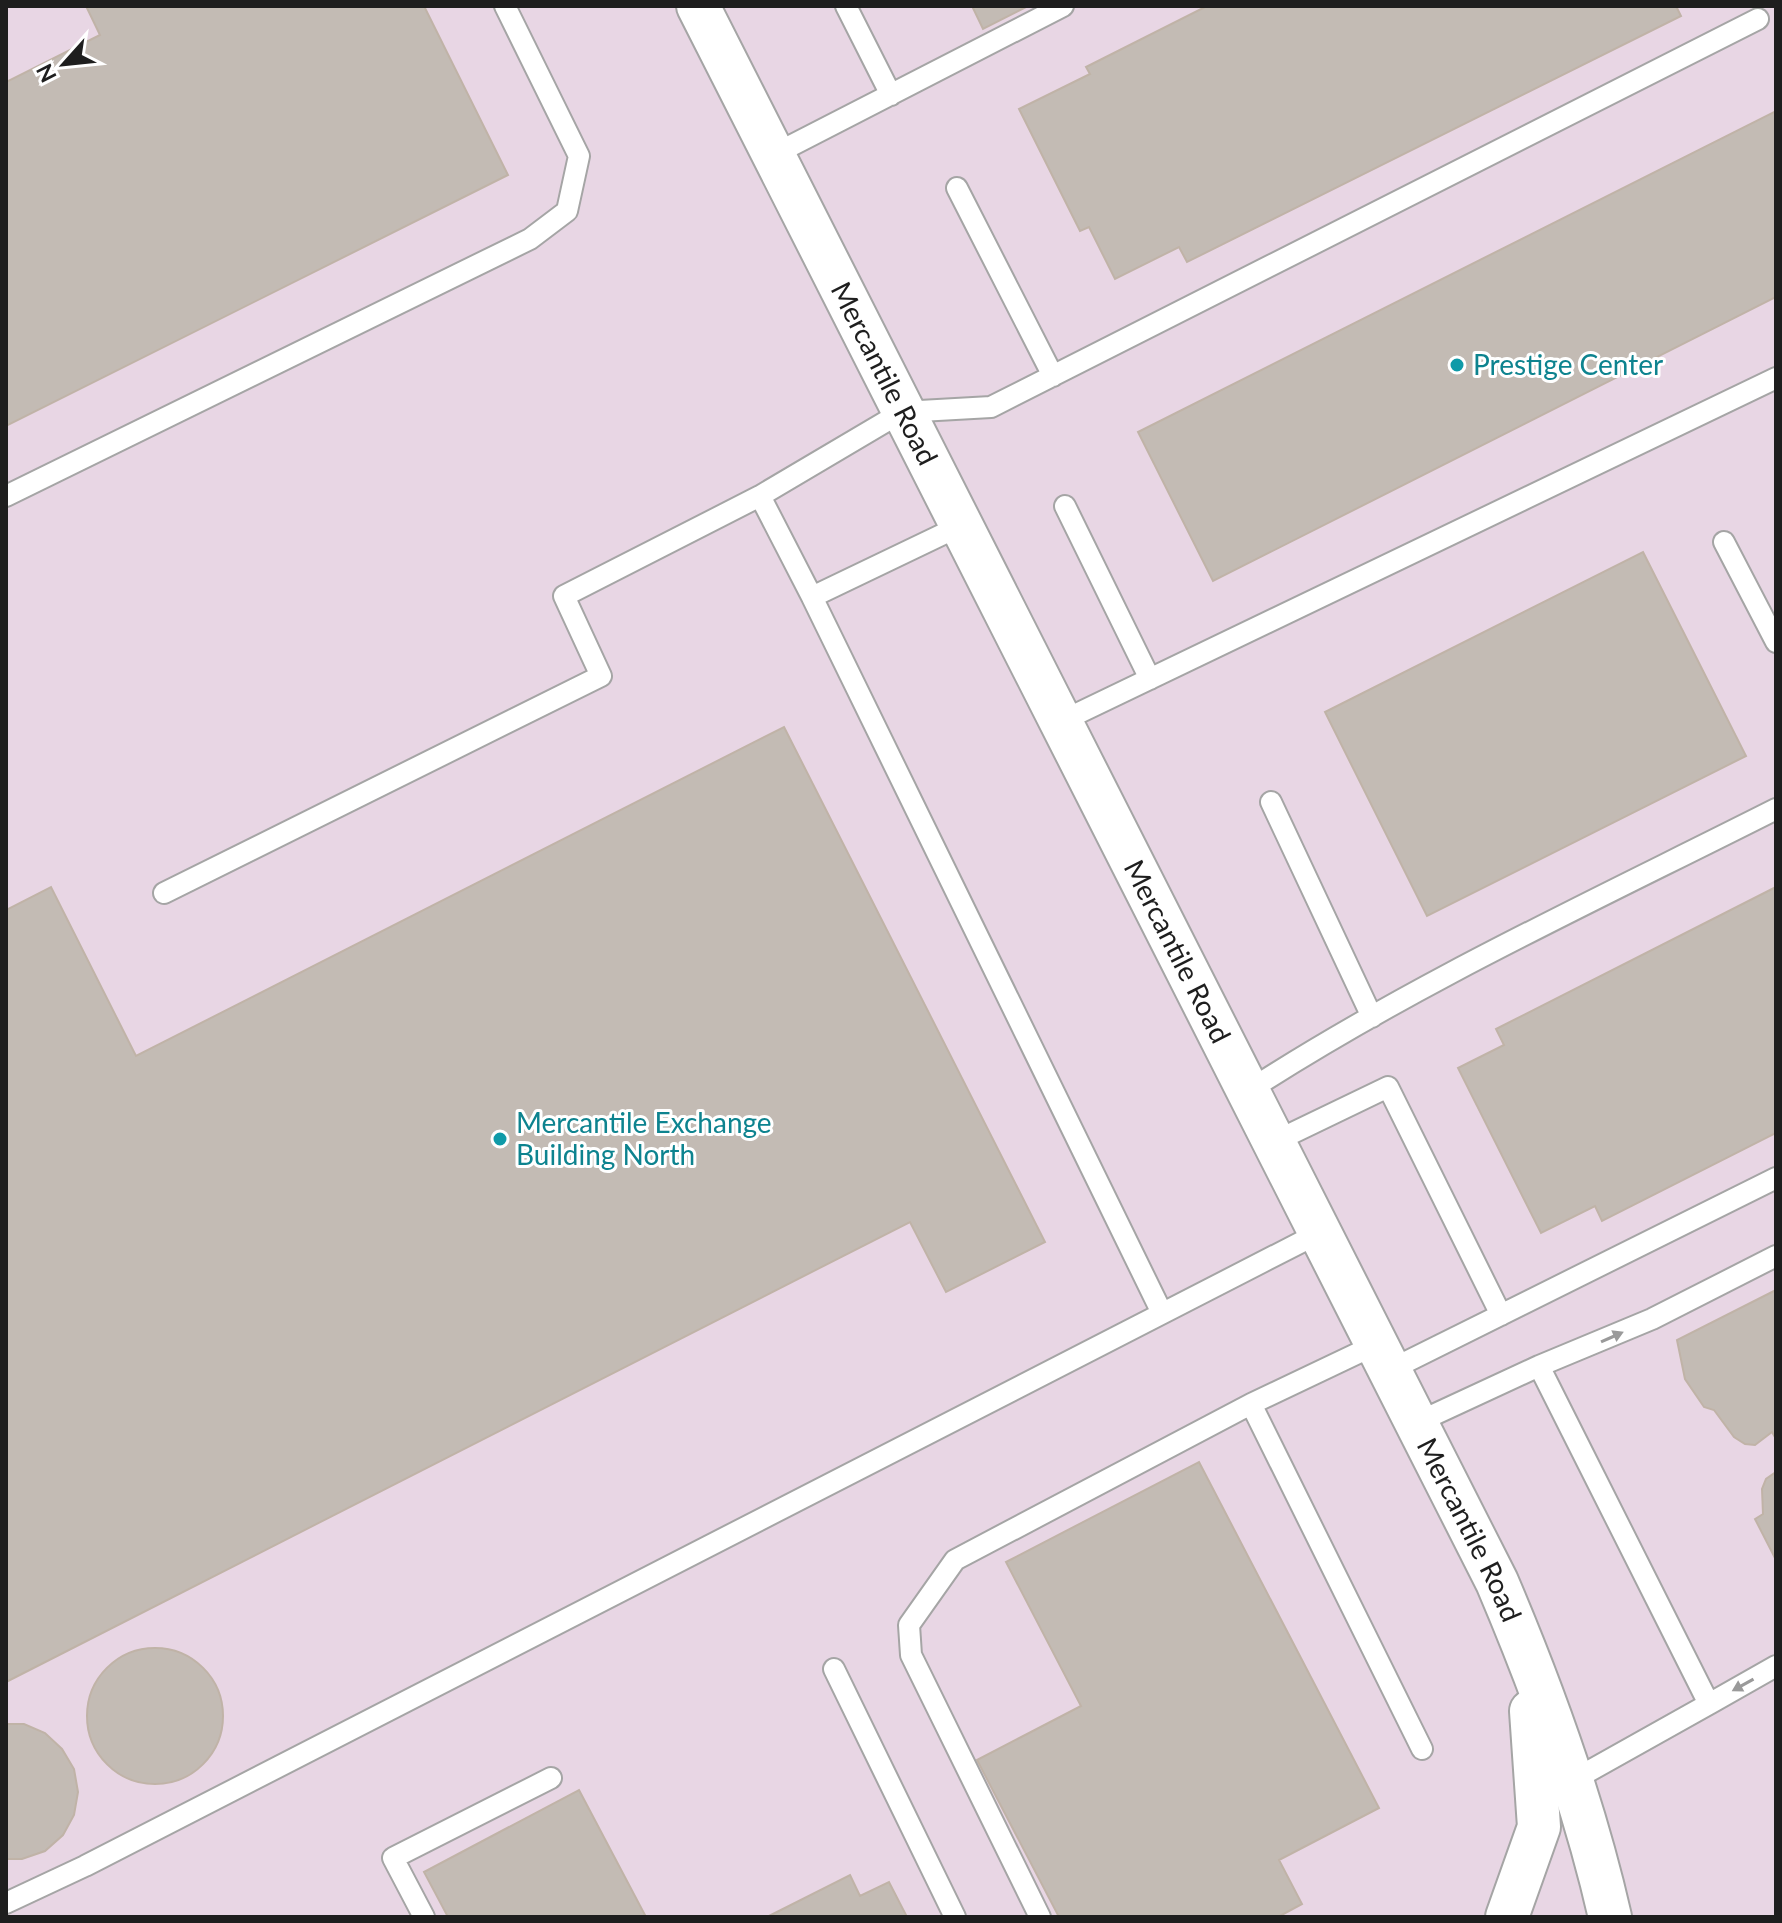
<svg xmlns="http://www.w3.org/2000/svg" width="1782" height="1923" font-family="Lato,sans-serif">
<style>
.industrial{fill:#e8d6e4}
.building{fill:#c3bbb4;stroke:#c0b3a7;stroke-width:2}
.lines{fill:none;stroke-linecap:round;stroke-linejoin:round}
.lane-casing{stroke:#a5a5a5;stroke-width:24}
.street-casing{stroke:#a5a5a5;stroke-width:46}
.lane{stroke:#fff;stroke-width:20}
.street{stroke:#fff;stroke-width:42}
.oneway{fill:#9a9a9a}
.culture-dot{fill:#0f9aa8;stroke:#fff;stroke-width:3}
.labels{text-anchor:middle;stroke-width:6;stroke-linejoin:round;paint-order:stroke}
.culture-label{font-size:28px;fill:#0d838f;stroke:#fff;text-anchor:start}
.street-label{font-size:28px;fill:#1e1e1e;stroke:#fff}
</style>
<rect width="100%" height="100%" fill="#efece4"/>
<path class="industrial" d="M6,6H1776V1917H6Z"/>
<path class="building" d="M86,6H424L508,175L6,426V82L100,35Z
M972,6H1028L983,29Z
M1207,6H1676L1681,16L1187,262L1179,247L1115,279L1089,227L1080,231L1019,109L1090,74L1086,67Z
M1776,111V297L1213,581L1138,432Z
M1643,552L1746,756L1427,916L1325,712Z
M784,727L1045,1242L946,1292L910,1222L6,1682V910L51,887L136,1056Z
M1776,887V1133L1602,1221L1595,1206L1541,1233L1458,1068L1504,1045L1496,1029Z
M1776,1290V1439L1772,1432L1755,1445L1745,1444L1734,1437L1714,1410L1704,1407L1685,1379L1677,1340Z
M1199,1462L1379,1808L1279,1860L1302,1904L1278,1917H1059L977,1760L1081,1706L1006,1562Z
M1776,1472V1560L1755,1519L1763,1514L1762,1489L1766,1479Z
M87 1716a68 68 0 1 1 136 0a68 68 0 1 1-136 0Z
M6,1724H24L45,1733L62,1749L74,1769L78,1792L74,1815L63,1835L45,1851L22,1859H6Z
M579,1790L646,1917H448L424,1872Z
M850,1875L860,1896L889,1882L907,1917H767Z"/>
<g class="lines">
<defs>
<path id="lane" d="M846,6L891,95
M773,155L1063,6
M957,188L1053,376
M6,496L530,239L567,211L579,156L505,6
M1065,506L1150,679
M960,526L812,597L1162,1313
M1724,542L1776,642
M812,597L760,496L902,412L991,407L1758,19
M1060,722L1776,378
M1271,802L1372,1017
M164,893L601,676L564,596L760,496
M1248,1091C1415,983 1598,899 1776,809
M1274,1142L1388,1087L1501,1315
M1539,1366L1652,1319L1776,1256
M1388,1371L1776,1178
M1251,1404L1375,1345
M1416,1423L1539,1366L1709,1704L1568,1783
M834,1669L955,1917
M1709,1704L1776,1666
M6,1903L85,1866L1319,1233
M424,1917L393,1858L551,1778
M1040,1917L911,1655L909,1625L955,1560L1251,1404L1422,1749"/>
<g id="street">
<path id="s1" d="M698,6L1497,1582C1543,1690 1584,1803 1610,1917"/>
<path d="M1507,1917L1539,1827L1531,1711"/>
</g>
</defs>
<use href="#lane" class="lane-casing"/>
<use href="#street" class="street-casing"/>
<use href="#lane" class="lane"/>
<use href="#street" class="street"/>
</g>
<defs><path id="oneway-solid" d="M-6-.8H1V-3.2L6.5 0L1 3.2V.8H-6Z" transform="scale(2)"/></defs>
<g class="oneway">
<use href="#oneway-solid" transform="translate(1612 1337) rotate(-24)"/>
<use href="#oneway-solid" transform="translate(1743 1685) rotate(151)"/>
</g>
<g class="culture-dot">
<circle cx="1457" cy="365" r="8"/>
<circle cx="500" cy="1139" r="8"/>
</g>
<g class="labels">
<g class="culture-label">
<text x="1473" y="375">Prestige Center</text>
<text x="516" y="1133">Mercantile Exchange<tspan x="516" dy="32">Building North</tspan></text>
</g>
<g class="street-label">
<text dy="10" stroke="none"><textPath href="#s1" startOffset="412">Mercantile Road</textPath></text>
<text dy="10" stroke="none"><textPath href="#s1" startOffset="1060">Mercantile Road</textPath></text>
<text dy="10" stroke="none"><textPath href="#s1" startOffset="1708">Mercantile Road</textPath></text>
</g>
</g>
<rect width="1782" height="1923" fill="none" stroke="#1e1e1e" stroke-width="16"/>
<g transform="translate(64 64) rotate(243)" stroke="#ffffff" stroke-width="6" paint-order="stroke">
<path d="M0-6L14 30L0 20L-14 30Z" fill="#1e1e1e"/>
<text y="-12" font-size="22" font-weight="bold" text-anchor="middle" fill="#1e1e1e">N</text>
</g>
</svg>
